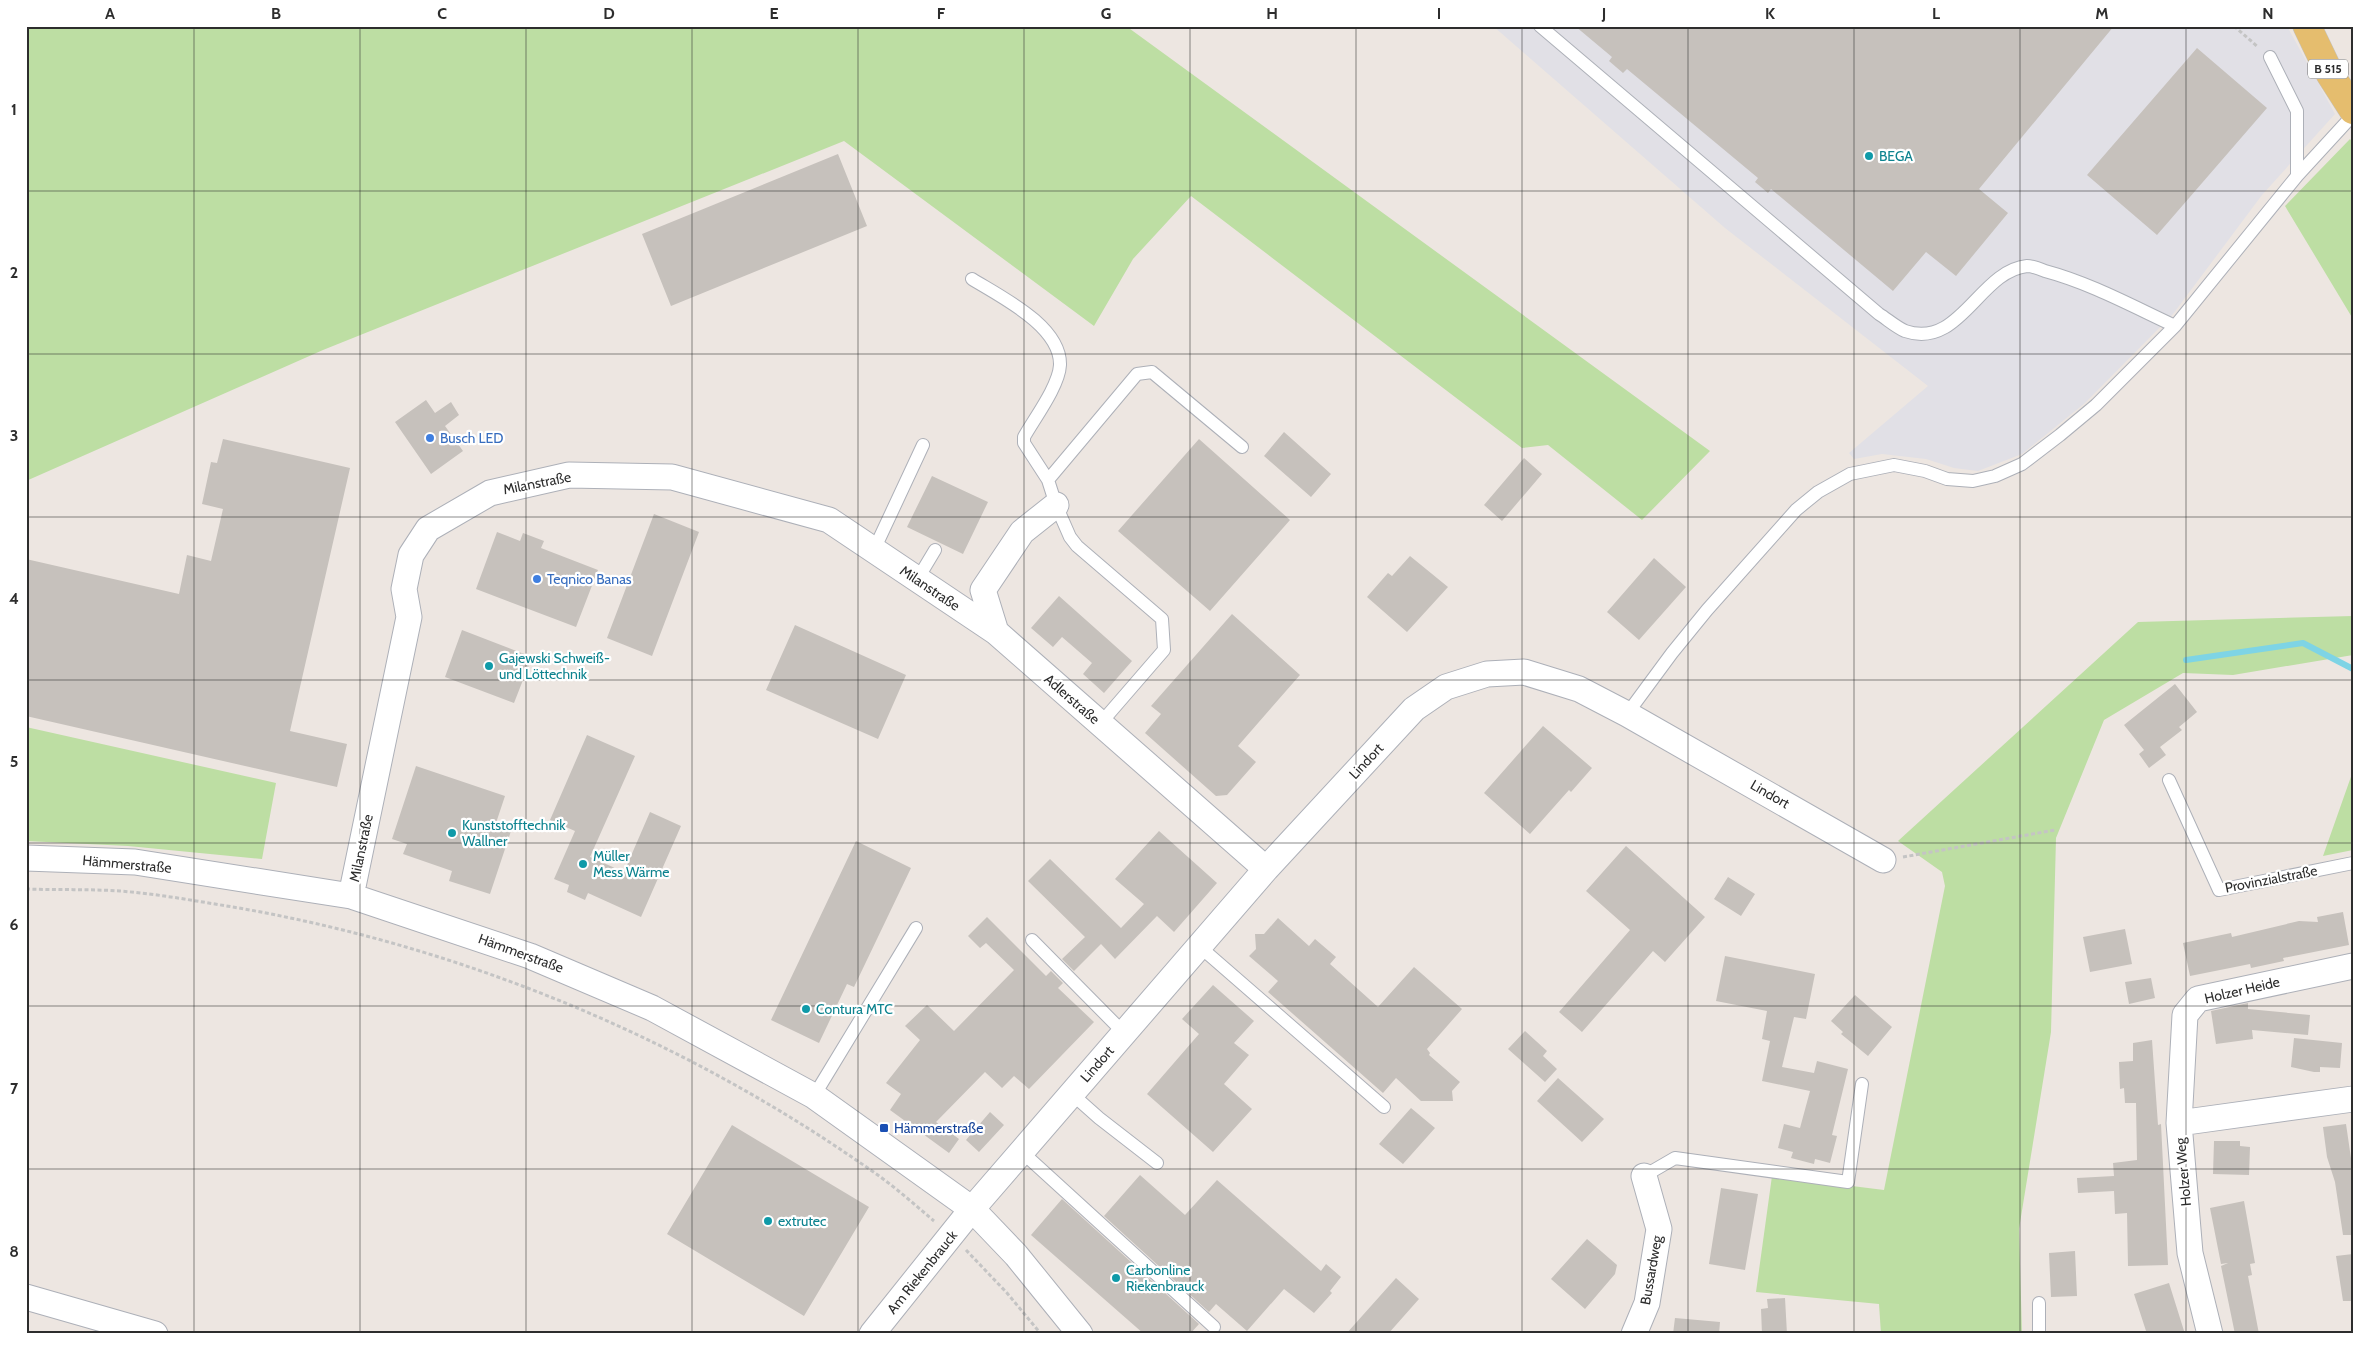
<svg xmlns="http://www.w3.org/2000/svg" width="2379" height="1360" font-family="Cabin,sans-serif">
<style>
.industrial{fill:#e1e0e6}
.green{fill:#bddea3}
.lines{fill:none;stroke-linecap:round;stroke-linejoin:round}
.stream{stroke:#7ed4e5;stroke-width:6}
.building{fill:#c6c1bc}
.lane-casing{stroke:#adb0b8;stroke-width:14}
.street-casing{stroke:#adb0b8;stroke-width:27}
.primary-casing{stroke:#c4c4c4;stroke-width:29}
.path{stroke:#c4c4c4;stroke-width:3;stroke-dasharray:4 2.5;stroke-linecap:butt}
.lane{stroke:#fff;stroke-width:12}
.street{stroke:#fff;stroke-width:25}
.primary{stroke:#e5bd6e;stroke-width:28}
.grid{fill:none;stroke:#2d2d2d;stroke-width:1;stroke-opacity:0.55}
.culture-dot{fill:#0f9aa8;stroke:#fff;stroke-width:2}
.shop-dot{fill:#3f7fe0;stroke:#fff;stroke-width:2}
.transit-dot{fill:#1a4fb4;stroke:#fff;stroke-width:2}
.labels{text-anchor:middle;stroke-width:4.5;stroke-linejoin:round;paint-order:stroke}
.shield{fill:#fff;stroke:#6c6c6c;stroke-width:1}
.shield-label{font-size:12px;font-weight:bold;fill:#2d2d2d}
.culture-label{font-size:14px;fill:#0d838f;stroke:#fff;text-anchor:start}
.shop-label{font-size:14px;fill:#366cbe;stroke:#fff;text-anchor:start}
.street-label{font-size:14px;fill:#2d2d2d;stroke:#fff}
.transit-label{font-size:14px;fill:#164399;stroke:#fff;text-anchor:start}
.neatline{fill:none;stroke:#2d2d2d;stroke-width:2}
.grid-label{font-size:16px;text-anchor:middle;font-weight:bold;fill:#2d2d2d}
</style>
<rect width="100%" height="100%" fill="#ede6e1"/>
<path class="industrial" d="M1493,26H2287L2335,114L2262,195L2173,314L2085,403L2022,454L1978,471L1954,468L1926,459L1882,454L1854,459L1849,453L1928,386L1725,228Z"/>
<path class="green" d="M26,26H1126L1710,451L1642,520L1548,445L1522,448L1191,196L1133,259L1094,326L844,141L323,350L26,481Z
M2350,139L2353,143V319L2285,206Z
M2353,616V655L2233,675L2183,673L2104,720L2056,838L2051,1032L2019,1229L2022,1334H1881L1879,1304L1756,1292L1772,1176L1884,1190L1945,886L1942,872L1898,841L2138,622Z
M26,727L276,783L262,859L128,846L26,841Z
M2353,771V850L2323,856Z"/>
<g class="lines">
<path class="stream" d="M2186,660L2303,643L2353,669"/>
</g>
<path class="building" d="M1575,26H2114L1979,189L2008,213L1956,276L1926,252L1893,291L1771,189L1768,193L1755,182L1758,178L1627,69L1623,73L1609,61L1612,57Z
M2197,48L2267,108L2157,235L2087,175Z
M838,154L867,226L671,306L642,234Z
M426,400L435,413L451,402L459,415L445,426L463,451L431,474L395,422Z
M1284,432L1331,474L1311,497L1264,456Z
M223,439L350,468L290,731L347,744L337,787L26,716V559L179,594L187,555L211,561L223,509L202,504L211,462L217,463Z
M1199,439L1290,520L1210,611L1118,531Z
M1524,458L1542,474L1502,521L1484,505Z
M932,476L988,502L963,554L907,527Z
M654,514L699,532L652,656L607,638Z
M497,532L520,541L523,533L544,541L541,548L598,570L576,627L476,589Z
M1410,556L1448,587L1407,632L1367,597L1388,573L1392,576Z
M1654,558L1686,587L1639,640L1607,612Z
M1059,596L1132,661L1104,693L1083,674L1092,663L1062,637L1053,647L1031,628Z
M1232,614L1300,675L1238,746L1256,762L1227,795L1216,796L1145,733L1161,714L1151,706Z
M795,625L906,675L878,739L766,690Z
M462,630L532,657L514,703L445,677Z
M2175,684L2197,712L2179,727L2182,730L2160,747L2166,755L2149,768L2139,754L2144,750L2124,725Z
M1543,726L1592,768L1571,792L1569,790L1530,834L1484,793Z
M587,735L635,756L590,857L624,872L650,812L681,826L641,917L588,893L585,900L567,892L569,885L554,879L575,831L550,820Z
M416,766L505,796L496,823L512,828L490,894L449,881L452,871L403,854L407,844L392,839Z
M1159,831L1217,883L1174,932L1157,916L1115,959L1101,944L1074,971L1062,959L1085,937L1028,881L1050,859L1121,928L1144,904L1115,879Z
M856,841L911,868L854,987L847,984L819,1043L771,1020Z
M1626,846L1705,917L1665,962L1653,951L1582,1032L1559,1012L1630,930L1586,891Z
M1728,877L1755,894L1741,916L1714,899Z
M2343,912L2349,945L2283,958L2284,961L2251,968L2250,964L2190,976L2183,943L2231,933L2232,937L2299,921L2318,922L2317,917Z
M987,917L1046,976L1051,971L1063,983L1058,988L1094,1022L1029,1089L1014,1076L1002,1088L985,1072L936,1122L959,1139L949,1153L890,1110L901,1094L886,1083L920,1040L905,1026L927,1005L954,1031L1014,970L986,943L980,948L968,936Z
M1278,918L1309,946L1315,939L1336,957L1330,964L1378,1007L1414,967L1462,1009L1427,1049L1430,1053L1429,1055L1460,1082L1452,1091L1453,1101H1421L1396,1078L1383,1093L1268,992L1278,981L1249,956L1256,949L1255,934H1264Z
M2125,929L2132,964L2090,972L2083,937Z
M1725,956L1815,974L1806,1019L1794,1017L1782,1067L1814,1073L1817,1061L1848,1069L1832,1135L1837,1136L1830,1163L1815,1159L1814,1164L1791,1158L1793,1152L1778,1148L1784,1124L1800,1128L1810,1091L1762,1081L1770,1041L1762,1039L1767,1011L1716,1001Z
M2151,978L2155,998L2129,1004L2125,982Z
M1213,985L1254,1021L1234,1043L1249,1055L1224,1084L1252,1109L1213,1152L1147,1094L1199,1034L1182,1019Z
M1855,995L1892,1027L1868,1056L1841,1034L1843,1032L1831,1021Z
M2248,1003V1009L2310,1015L2308,1035L2252,1030L2253,1039L2216,1044L2211,1011Z
M1525,1031L1547,1051L1543,1056L1557,1069L1545,1082L1508,1049Z
M2294,1038L2342,1043L2340,1068L2320,1067V1072H2314L2291,1067Z
M2152,1040L2158,1125L2161,1124L2168,1265L2128,1266L2127,1213L2115,1214L2114,1191L2078,1193L2077,1178L2114,1176L2113,1163L2137,1160L2136,1103H2125L2124,1088L2120,1089L2119,1062L2133,1061V1043Z
M1558,1078L1604,1119L1582,1142L1537,1101Z
M1411,1108L1435,1128L1403,1164L1379,1144Z
M990,1112L1004,1125L979,1152L966,1140Z
M2346,1124L2353,1172V1235H2343L2335,1182L2327,1157L2323,1127Z
M732,1125L869,1207L804,1316L667,1234Z
M2214,1141H2240V1146L2250,1147L2249,1175L2213,1174Z
M1140,1175L1185,1215L1217,1180L1321,1271L1326,1264L1341,1277L1330,1291L1332,1293L1314,1313L1284,1289L1247,1331L1216,1304L1209,1312L1104,1216Z
M1721,1188L1758,1194L1745,1270L1709,1264Z
M1062,1199L1199,1324L1190,1334H1144L1031,1235Z
M2244,1201L2255,1263L2250,1264L2252,1275L2248,1276L2259,1334H2235L2221,1266L2228,1263L2221,1264L2210,1208Z
M1587,1239L1617,1265L1615,1274L1585,1309L1551,1279Z
M2075,1251L2077,1296L2051,1297L2049,1253Z
M2353,1254V1301H2343L2336,1256Z
M1396,1278L1419,1299L1388,1334H1346Z
M2169,1283L2185,1334H2147L2134,1294Z
M1785,1298L1787,1334H1762L1761,1309L1768,1308L1767,1299Z
M1675,1318L1720,1322L1719,1334H1673Z"/>
<g class="lines">
<defs>
<path id="lane" d="M1540,26L1879,314C1887,319 1896,327 1905,331C1960,350 1979,271 2027,266C2032,266 2040,269 2045,271C2090,283 2132,306 2175,326
M2270,57L2297,111V176
M972,279C1001,297 1061,326 1060,365C1059,386 1034,419 1024,437V443L1048,480L1056,505L1070,537L1077,546L1162,619L1164,650L1100,724
M1048,480L1137,374L1152,372L1242,447
M874,550L923,445
M917,580L935,550
M1627,714L1672,653L1707,610L1796,510L1818,492L1850,474L1894,465L1925,471L1947,479L1973,481L1995,476L2022,464L2060,435L2096,405L2175,326L2297,176L2353,115
M2169,780L2219,890L2353,863
M1032,940L1124,1033
M1199,946L1384,1107
M1072,1094L1099,1118L1157,1163
M814,1096L916,928
M1022,1152L1214,1327
M1644,1176L1675,1158L1848,1182L1862,1084
M2039,1334V1303"/>
<path id="street" d="M1056,505L1022,532L983,590L996,632L1266,869
M26,858L135,862L351,896L530,956L652,1008L814,1096L972,1209L1016,1255L1080,1334
M351,896L409,617L404,589L411,555L428,529L490,493L569,475L672,477L829,520L996,632
M2179,1123L2353,1099
M26,1297L155,1334
M872,1334L972,1209L1266,869L1414,709L1446,687L1487,674L1524,672L1579,689L1627,714L1883,860
M1634,1334L1647,1303L1659,1229L1644,1176
M2210,1334L2190,1253L2179,1123L2185,1015L2198,999L2353,966"/>
<path id="primary" d="M2307,26L2330,74L2353,110"/>
</defs>
<use href="#lane" class="lane-casing"/>
<use href="#street" class="street-casing"/>
<use href="#primary" class="primary-casing"/>
<path class="path" d="M2234,26L2258,47
M1903,857L2055,830
M26,889C57,890 89,889 120,891C158,894 196,901 233,907C461,946 683,1038 872,1171C894,1186 914,1204 934,1221
M966,1250L1007,1293L1041,1334"/>
<use href="#lane" class="lane"/>
<use href="#street" class="street"/>
<use href="#primary" class="primary"/>
</g>
<path class="grid" d="M194,26V1334M360,26V1334M526,26V1334M692,26V1334M858,26V1334M1024,26V1334M1190,26V1334M1356,26V1334M1522,26V1334M1688,26V1334M1854,26V1334M2020,26V1334M2186,26V1334M26,191H2353M26,354H2353M26,517H2353M26,680H2353M26,843H2353M26,1006H2353M26,1169H2353"/>
<g class="culture-dot">
<circle cx="1869" cy="156" r="5"/>
<circle cx="489" cy="666" r="5"/>
<circle cx="452" cy="833" r="5"/>
<circle cx="583" cy="864" r="5"/>
<circle cx="806" cy="1009" r="5"/>
<circle cx="768" cy="1221" r="5"/>
<circle cx="1116" cy="1278" r="5"/>
</g>
<g class="shop-dot">
<circle cx="430" cy="438" r="5"/>
<circle cx="537" cy="579" r="5"/>
</g>
<rect class="transit-dot" x="879" y="1123" width="10" height="10" rx="2.5"/>
<g class="labels">
<rect class="shield" x="2308" y="59.5" width="40" height="19" rx="4"/>
<g class="shield-label">
<text x="2328" y="73">B 515</text>
</g>
<g class="culture-label">
<text x="1879" y="161">BEGA</text>
<text x="499" y="663">Gajewski Schweiß-<tspan x="499" dy="16">und Löttechnik</tspan></text>
<text x="462" y="830">Kunststofftechnik<tspan x="462" dy="16">Wallner</tspan></text>
<text x="593" y="861">Müller<tspan x="593" dy="16">Mess Wärme</tspan></text>
<text x="816" y="1014">Contura MTC</text>
<text x="778" y="1226">extrutec</text>
<text x="1126" y="1275">Carbonline<tspan x="1126" dy="16">Riekenbrauck</tspan></text>
</g>
<g class="shop-label">
<text x="440" y="443">Busch LED</text>
<text x="547" y="584">Teqnico Banas</text>
</g>
<g class="street-label">
<text transform="translate(537 483) rotate(-11)" y="5">Milanstraße</text>
<text transform="translate(930 588) rotate(34)" y="5">Milanstraße</text>
<text transform="translate(1072 699) rotate(41)" y="5">Adlerstraße</text>
<text transform="translate(1366 761) rotate(-47)" y="5">Lindort</text>
<text transform="translate(1770 794) rotate(30)" y="5">Lindort</text>
<text transform="translate(361 848) rotate(-78)" y="5">Milanstraße</text>
<text transform="translate(127 864) rotate(5)" y="5">Hämmerstraße</text>
<text transform="translate(2271 879) rotate(-11)" y="5">Provinzialstraße</text>
<text transform="translate(521 953) rotate(20)" y="5">Hämmerstraße</text>
<text transform="translate(2242 990) rotate(-13)" y="5">Holzer Heide</text>
<text transform="translate(1097 1064) rotate(-49)" y="5">Lindort</text>
<text transform="translate(2183 1172) rotate(-95)" y="5">Holzer Weg</text>
<text transform="translate(1651 1270) rotate(-80)" y="5">Bussardweg</text>
<text transform="translate(922 1272) rotate(-51)" y="5">Am Riekenbrauck</text>
</g>
<g class="transit-label">
<text x="894" y="1133">Hämmerstraße</text>
</g>
</g>
<rect width="2379" height="1360" fill="none" stroke="#ffffff" stroke-width="55"/>
<rect x="28" y="28" width="2324" height="1304" class="neatline"/>
<g class="grid-label">
<text x="110" y="19">A</text>
<text x="276" y="19">B</text>
<text x="442" y="19">C</text>
<text x="609" y="19">D</text>
<text x="774" y="19">E</text>
<text x="941" y="19">F</text>
<text x="1106" y="19">G</text>
<text x="1272" y="19">H</text>
<text x="1439" y="19">I</text>
<text x="1604" y="19">J</text>
<text x="1770" y="19">K</text>
<text x="1936" y="19">L</text>
<text x="2102" y="19">M</text>
<text x="2268" y="19">N</text>
<text x="14" y="115">1</text>
<text x="14" y="278">2</text>
<text x="14" y="441">3</text>
<text x="14" y="604">4</text>
<text x="14" y="767">5</text>
<text x="14" y="930">6</text>
<text x="14" y="1094">7</text>
<text x="14" y="1257">8</text>
</g>
</svg>
